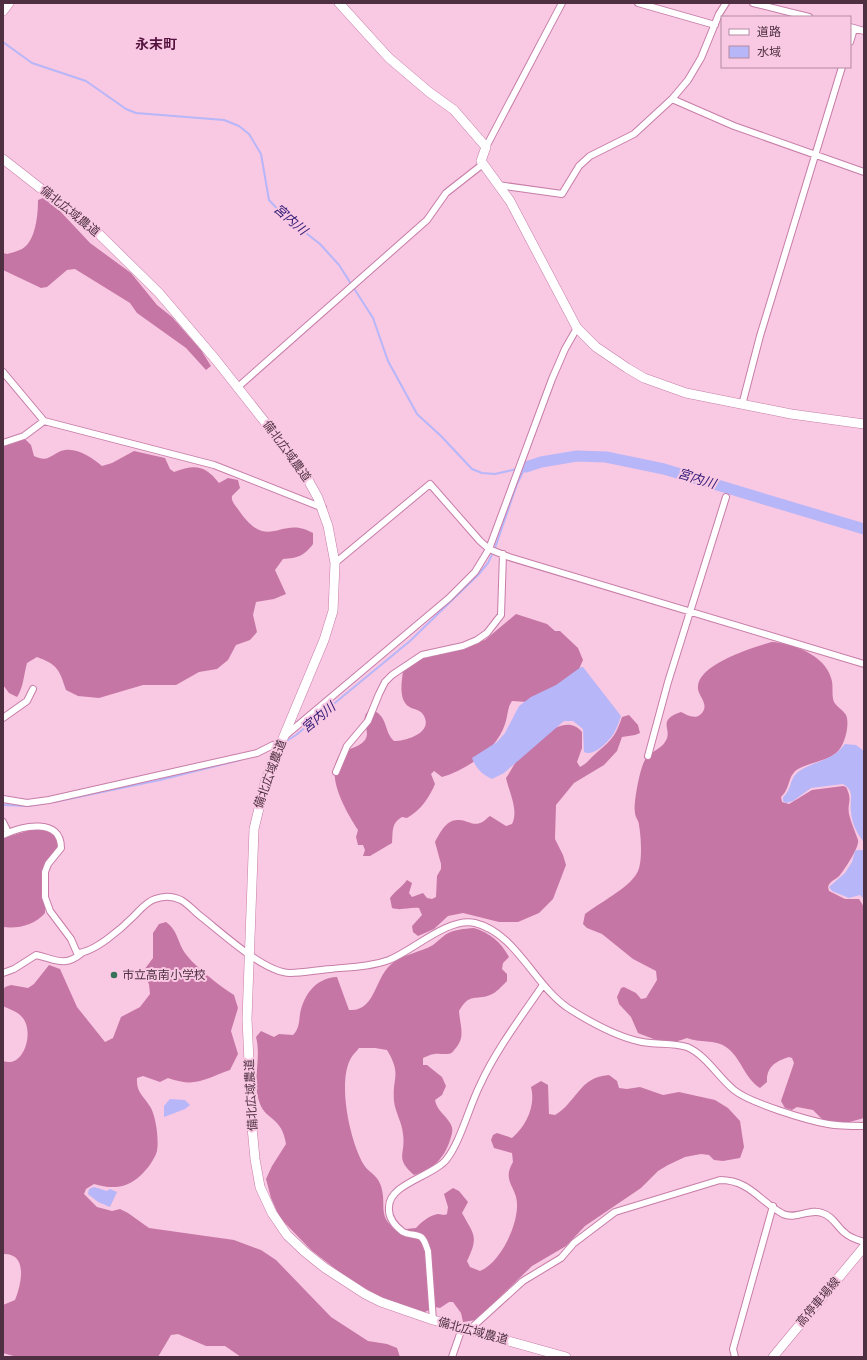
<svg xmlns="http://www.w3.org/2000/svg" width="867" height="1360" font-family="'Sofia Sans Condensed','Noto Sans JP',sans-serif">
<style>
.forest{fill:#c676a5}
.water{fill:#b7b6f8}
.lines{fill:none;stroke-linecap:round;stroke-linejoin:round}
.stream{stroke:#b7b6f8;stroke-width:2}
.river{stroke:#b7b6f8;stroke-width:11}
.street-casing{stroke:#c77da8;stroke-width:8}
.secondary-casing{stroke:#c77da8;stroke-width:10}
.street{stroke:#fff;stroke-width:6}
.secondary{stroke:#fff;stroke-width:9}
.poi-dot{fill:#387159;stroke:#f9c8e3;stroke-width:1.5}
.labels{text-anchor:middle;stroke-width:4;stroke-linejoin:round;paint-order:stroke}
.street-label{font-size:12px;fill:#4f3042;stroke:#f9c8e3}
.poi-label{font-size:12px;fill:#4f3042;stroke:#f9c8e3;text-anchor:start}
.water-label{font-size:13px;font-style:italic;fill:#2d1774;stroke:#f9c8e3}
.quarter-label{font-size:14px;font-weight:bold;fill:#54133e;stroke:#f9c8e3}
</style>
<rect width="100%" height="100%" fill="#f9c8e3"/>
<path class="forest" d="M43,198L60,211L90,243L131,273L157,305L172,317L201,350L211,366L206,370L186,348L137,313L130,303L75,269L67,270L47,287L41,288L3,270V253L7,254C12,253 17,251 22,249C36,241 38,214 38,200Z
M25,439L31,445L34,456C50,464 52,452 65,450C78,448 93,458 102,466L112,463L134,451L165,458L170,469L174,472C195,464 205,465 219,483L228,478L238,480L240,488L232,496C231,502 236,506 240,512C269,553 281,514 313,533V544C304,556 298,558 283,559L275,570L286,594L274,599L256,602L253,615L257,632L250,640L236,645L228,660L217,669L199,672L176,685H143L99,698L78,696L66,690C59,669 58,665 37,657L27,663C24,674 23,689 17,697L9,693L3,685V446Z
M516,614L547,624L555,631H560L578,648L583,660L579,669L559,686L527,702L512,701C507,708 508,716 505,724C497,750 466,770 442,777L434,771L431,774L435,784C429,798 421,810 407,818L402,817C391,823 393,832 392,843L370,856H363L365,850L363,845H358L356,837L358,830C347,813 325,776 339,756C344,748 358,749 365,740C372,729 357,721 370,709C389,715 383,731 394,741C408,741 436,731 422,713C416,707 408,711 403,699C400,690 402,680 403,671L427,655L485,640Z
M772,642C792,643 825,655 831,678C834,685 831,695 834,702C837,707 843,710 846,715C850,724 845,743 839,750C830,761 810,762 798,769C787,776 791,788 781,797L782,802L789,804L812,790L843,786L846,787C853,801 847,802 849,814C851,823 855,831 858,840C860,846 845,869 840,875C836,880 830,880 828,887L829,891L845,899H859L864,907V1118L846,1123L824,1121L813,1110L797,1107L792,1110L785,1108L781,1101L794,1063L792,1058L789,1057C776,1061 766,1067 767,1082L760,1088C744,1078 741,1057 726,1047C715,1039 699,1043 687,1038C667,1046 656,1040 638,1033L631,1017L619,1004L617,997L621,988L624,987L636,993L641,999L646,998L657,980L656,971L633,959L602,934L587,928L583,924L585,914C599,903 629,888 637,873C643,863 641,836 639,825C639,821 635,817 635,813C633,805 640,767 645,760C650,752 662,748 665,742C674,729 655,721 681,712C687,715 695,720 701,714C710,705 699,697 698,689C695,665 754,647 772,642Z
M629,715L638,725L640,733L635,735L622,737L617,751L604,765L574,783L556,805L555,839L563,855L566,865L553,899L539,913L518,922H499L463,913L448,916L434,929L418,936L413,932L412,926L422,915L419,908C409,907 401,911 392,908L390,898C395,891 402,887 407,880L412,883L409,893L412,897L423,893L427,898L432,899L436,897L437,876L441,869V864L435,842C440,833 446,819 459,820C467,820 472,826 480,823C484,822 487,818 490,816L506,826L512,824C519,810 509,792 506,778C511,771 514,763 520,757C533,743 565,710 582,732V748L577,762L580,767C586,764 588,761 592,757C609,741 614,741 622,717Z
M44,828L56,834C61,851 55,853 45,865V913C35,925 18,929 3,927V838L34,829Z
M166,922C177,930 177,939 183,950C190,963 221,987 234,995L238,1008L231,1031L238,1054L230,1070C204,1079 196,1088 168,1078L160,1082L143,1076L137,1078C136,1093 144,1096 151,1108C156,1118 159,1139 157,1151C155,1159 146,1171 140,1176C126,1189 111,1189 94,1184L86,1189L84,1194L97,1207L112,1211L120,1209L128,1213L149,1228L234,1240L261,1250L276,1260L331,1317L368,1341L387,1344L397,1348L400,1357H241L225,1346H206L178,1334L171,1335L158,1357H17L3,1353V1305L15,1300C21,1285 29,1253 3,1254V1061C24,1069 35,1031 22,1017C18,1012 9,1009 3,1006V991L5,987L11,985L28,988L34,984L49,965L60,969L77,1007L105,1042L113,1038L121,1017L140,1007L150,994L149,984L145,977L144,970L153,958V933L159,924Z
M474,928C490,933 501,942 509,957L503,963L502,969L507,974V981C502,986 496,993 490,995C475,1001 470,992 459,1011C460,1026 466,1037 455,1049C453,1052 451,1054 447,1054C435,1054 436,1052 423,1058V1065H427L442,1077L446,1086L442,1095L435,1100C437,1111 445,1114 450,1123C454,1129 452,1134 450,1140C444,1159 433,1169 414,1175C394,1157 406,1156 403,1134C402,1122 395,1112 394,1101C392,1077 402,1075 387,1050L375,1048H359C357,1051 353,1054 351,1058C337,1082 350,1142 364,1165C369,1173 377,1174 381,1186C387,1205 377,1216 396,1230L416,1228C421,1222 430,1215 438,1214C442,1214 443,1216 447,1214L448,1207L444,1194L453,1188L459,1191L468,1202L462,1213C474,1235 479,1236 467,1261L470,1267L480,1271C500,1263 517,1227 517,1206C518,1187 501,1182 513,1162L512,1153L494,1148L491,1140L493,1135L497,1133L512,1138C526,1126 536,1106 531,1087L541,1081L548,1085L549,1114L555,1115C577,1102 579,1077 609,1075L617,1081L619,1088L627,1089L640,1087L663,1095L679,1092L715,1100L728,1108L740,1121L744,1147L740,1158L723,1161L714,1160L709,1155L701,1154L685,1157L668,1165L658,1171L641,1188L585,1226L566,1246L532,1266L476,1320L463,1322L461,1313L453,1302H449L440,1308L435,1307L423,1313L389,1302L347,1278L311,1250L280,1218L271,1198L266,1179L272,1166L286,1144C282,1117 267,1121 260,1104C251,1081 262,1060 256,1037L261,1031L274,1037L279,1034L293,1035C299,1029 299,1022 300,1014C304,994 316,978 337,977L349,1010C377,1012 374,975 394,962C405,954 421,952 433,945C437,942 441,938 445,935C454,929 464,929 474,928Z"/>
<path class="water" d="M581,667H583L621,716C619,722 616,731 612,736C607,743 593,757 584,752L583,729L573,721H564L504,773L492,779C481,774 476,768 472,758L497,742L505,733L519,706L531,697L556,685Z
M845,744L856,745L864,751V841H863C856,832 852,823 851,812C849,801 856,791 843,784L811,788L793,801L786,803L783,801V797C792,790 789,780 797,773C813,760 831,763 845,744Z
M858,850H864V899L860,895L849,898L832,891L829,887L845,873L852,862L855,851Z
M170,1099L185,1100L190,1105L185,1109L164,1117V1106Z
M94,1187L107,1191L110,1189L117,1192L110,1207L98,1202L88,1194L89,1189Z"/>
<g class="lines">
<path class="stream" d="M3,42L32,63L86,81L126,109L136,113L224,120L239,126L249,134L261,154L269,200L282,214L320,244L339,265L373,318L388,361L417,414L441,436L472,469L482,473L495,474L526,467
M285,742L296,735L410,641L478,575L488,563L495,548L517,484L525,468
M54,802L160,780L240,760
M3,805L29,806L45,803"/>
<path class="river" d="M526,467L541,462L577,456L606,457L664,469L864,529"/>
<defs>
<path id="street" d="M638,3L715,25
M753,3L809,17
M850,27L864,31
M850,42L854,29
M672,99L734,126L864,172
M486,147L562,3
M498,185L562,194L579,166L590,156L634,134L672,99L688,80L701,58L719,14L726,3
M3,372L44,421L214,465L323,508
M238,387L427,220L446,193L483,164
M742,405L760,336L842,67
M3,443L24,436L44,421
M335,563L430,484L480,541L489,549L509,557L864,664
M3,718L27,701L33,689
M285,736L449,598L475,572L489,549L552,379L565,349L577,328
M648,756L668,682L726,497
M336,772L347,746L368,721L379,694L385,682L392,675L422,655L463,646L477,640L487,633L501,615L503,554
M3,799L27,803L49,800L257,753L273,745
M3,822L8,832
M3,835C22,826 61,817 61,848L48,864L45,872V897L50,911L71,939L77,953C94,953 122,928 134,916C140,910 146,902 155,899C163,896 173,896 181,900C188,904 193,910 199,915C220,931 264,973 290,973C303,973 317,970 330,969C350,967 370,967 389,960C414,950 448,917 475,923C516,933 534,985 568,1008C590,1022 616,1037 642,1042C657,1045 672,1042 687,1047C706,1055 718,1077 734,1090C750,1103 806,1120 828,1124C839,1126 852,1126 864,1126
M3,973L14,969L36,955C55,959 64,968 82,953
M433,1320L428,1251C426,1246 425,1240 421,1237C416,1234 408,1235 403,1232C395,1226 388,1217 389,1207C389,1184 433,1176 446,1160C460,1143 469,1107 480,1085C496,1050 521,1017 543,985
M469,1330L523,1281L561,1258L574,1243L615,1212L720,1180C750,1180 760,1202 783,1214C796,1220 810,1208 822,1213C833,1216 837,1227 845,1233C850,1238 858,1240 864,1242
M452,1357L462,1328
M735,1357L733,1349L773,1206"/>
<path id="secondary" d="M339,3L389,58L429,92L454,110L486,147L481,161L510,201L577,328L596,347L627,368L644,378L686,393L791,414L864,424
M3,11L9,3
M3,159L99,234L159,293L216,360L302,469L318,498L328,526L335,563L333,611L324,640L266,779L254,829L247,1019L252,1127L255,1159L260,1187L272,1213L287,1235L305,1252L325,1268L365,1294L381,1302L433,1320L566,1357
M773,1357L864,1247"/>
</defs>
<use href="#street" class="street-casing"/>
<use href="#secondary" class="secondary-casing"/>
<use href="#street" class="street"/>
<use href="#secondary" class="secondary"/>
</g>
<circle class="poi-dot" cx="114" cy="975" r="4"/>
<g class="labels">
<g class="street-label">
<text transform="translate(70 211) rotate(39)" y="4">備北広域農道</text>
<text transform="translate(287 451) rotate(54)" y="4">備北広域農道</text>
<text transform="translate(270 774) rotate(-70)" y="4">備北広域農道</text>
<text transform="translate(251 1095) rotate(-93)" y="4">備北広域農道</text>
<text transform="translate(818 1302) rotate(-50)" y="4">高停車場線</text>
<text transform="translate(473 1331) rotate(15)" y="4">備北広域農道</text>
</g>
<g class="poi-label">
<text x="122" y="979">市立高南小学校</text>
</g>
<g class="water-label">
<text transform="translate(291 219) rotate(41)" y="5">宮内川</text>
<text transform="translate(697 478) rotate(17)" y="5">宮内川</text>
<text transform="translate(318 717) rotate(-40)" y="5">宮内川</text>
</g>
<g class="quarter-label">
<text x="156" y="49">永末町</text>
</g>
</g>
<rect width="867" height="1360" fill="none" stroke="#4f3042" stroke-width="8"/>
<rect x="721" y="16" width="130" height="52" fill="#f9c8e3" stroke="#b58ba3"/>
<rect x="729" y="29" width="20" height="6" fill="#ffffff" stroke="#b58ba3"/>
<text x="757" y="36" font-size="12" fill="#4f3042">道路</text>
<rect x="729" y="46" width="20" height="12" fill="#b7b6f8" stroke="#b58ba3"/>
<text x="757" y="56" font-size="12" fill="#4f3042">水域</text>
</svg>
